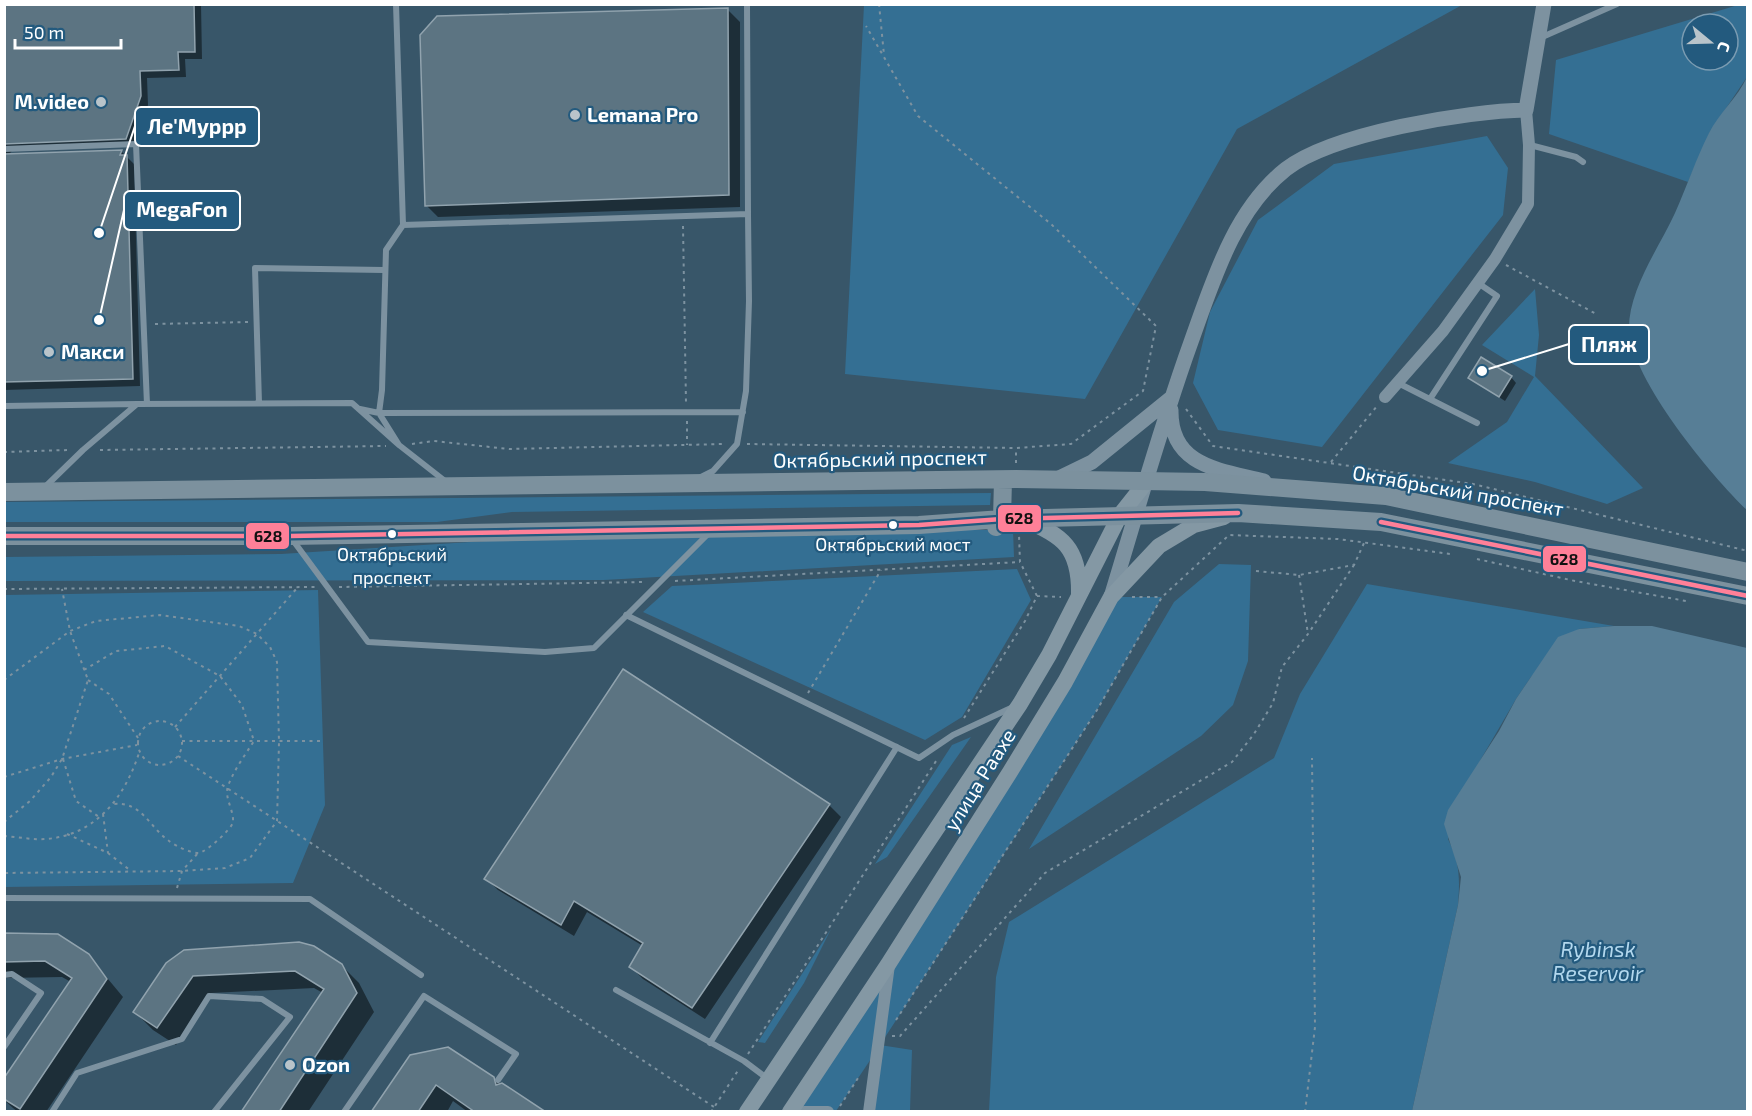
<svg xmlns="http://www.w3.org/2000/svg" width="1752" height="1116" font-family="'Exo 2',sans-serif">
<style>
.green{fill:#346f93;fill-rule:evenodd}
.water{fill:#577e96}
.shadow{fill:#0007}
.building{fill:#5c7482;stroke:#91a3ae;stroke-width:1.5}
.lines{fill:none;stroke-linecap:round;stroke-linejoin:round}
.path{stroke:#7d92a0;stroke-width:2;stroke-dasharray:3 4.5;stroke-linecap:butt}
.service{stroke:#7d92a0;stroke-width:6}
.minor{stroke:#7d92a0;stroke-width:12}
.tertiary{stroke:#7d92a0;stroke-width:15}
.secondary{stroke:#8498a4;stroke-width:16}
.primary{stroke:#7c919e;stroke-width:18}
.bus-1-casing{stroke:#235a7e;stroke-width:9}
.bus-1{stroke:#ff8098;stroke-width:4.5}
.poi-dot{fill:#b9c4ca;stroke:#235a7e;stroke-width:2}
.bus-dot{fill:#fff;stroke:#235a7e;stroke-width:2}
.labels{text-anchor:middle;stroke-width:4.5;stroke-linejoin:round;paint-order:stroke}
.bus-label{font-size:18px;fill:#fff;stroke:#235a7e}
.poi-label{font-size:20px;font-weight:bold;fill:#fff;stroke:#235a7e;text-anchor:start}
.street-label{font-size:20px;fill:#fff;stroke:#235a7e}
.water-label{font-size:21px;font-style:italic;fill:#b3d8ee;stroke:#235a7e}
.leader{fill:none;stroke:#fff;stroke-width:2}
.callout-dot{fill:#fff;stroke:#235a7e;stroke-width:2}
.callout{fill:#235a7e;stroke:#fff;stroke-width:2}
.callout-label{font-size:21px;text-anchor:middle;font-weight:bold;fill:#fff}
.line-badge{stroke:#235a7e;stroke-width:2}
.pale-badge-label{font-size:16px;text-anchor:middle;font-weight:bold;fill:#111}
</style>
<rect width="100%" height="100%" fill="#385669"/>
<path class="green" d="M864,5V4L1462,5L1237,129L1085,399L845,374Z
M1738,5H1747V77L1710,132L1688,182L1549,134L1556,60ZM1692,24H1728V60H1692Z
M1487,136L1508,168L1503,215L1322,447L1218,430L1193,383L1210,312L1258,220L1334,164Z
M1535,289L1539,335L1535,376L1643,488L1607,504L1535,482L1448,463L1507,422L1534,377L1482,345Z
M991,493L990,505L512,512L437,522H4L5,502Z
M918,530H1013L1014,557L604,580L5,581L4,557L281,554L564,536Z
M1219,564L1251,565L1248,661L1233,705L1201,736L1029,849L1174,602Z
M1017,569L1031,600L962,717L925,740L643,612L672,586Z
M1367,584L1614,626L1579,629L1531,677L1516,699L1481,759L1448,839C1460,863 1460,879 1458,905L1412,1111L989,1112L996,977L1009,922L1274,758L1300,694Z
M318,590L325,805L293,883L5,887V595Z
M1111,597H1162L1097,710L880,1045L912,1050L910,1111H869L879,1047L836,1111L790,1112Z
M971,737L887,857L875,864L952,745Z
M831,929L804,983L765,1043L758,1042Z"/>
<path class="water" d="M1747,77V510C1711,476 1632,380 1629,330C1628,290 1659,248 1675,213C1687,186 1696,159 1709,133C1719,113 1738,97 1747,77Z
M1614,626H1652L1747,648V1111H1412L1458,905L1461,877L1444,824L1448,810L1499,731L1516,699L1558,637L1579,629Z"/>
<path class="shadow" d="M4,4H201L202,59H185L186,77L147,78L148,105L133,146L12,151L7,156L121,151L134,164L140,386L4,390Z
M728,10L740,22V207L438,217L426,205Z
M1511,377L1516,383L1505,401L1470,378Z
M829,805L841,817L705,1019L643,979L631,967L643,946L587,912L574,936L498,890L486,878Z
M4,936L88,955L123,997L46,1112H18L13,1108L4,1100V1081L71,982L62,977L4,978Z
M168,964L341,965L359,983L374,1012L308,1112H243L323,993L314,988L211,993L176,1045L153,1030L135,1012Z
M411,1056L493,1078L543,1112H468L453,1101L447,1112H374Z"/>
<path class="building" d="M4,4H194L195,52H178L179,70L140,71L141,96L126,139L4,144Z
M728,8L729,195L425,206L420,35L437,16Z
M122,150L120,155H127L133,379L4,382V154Z
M1481,357L1512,376L1499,397L1468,378Z
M623,669L830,804L692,1008L629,967L643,943L574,901L561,925L484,879Z
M4,933L58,934L89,954L107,979L20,1109L4,1099V1078L72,978L45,961L4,962Z
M299,942L314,946L342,964L357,993L279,1112H241L324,989L295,971L193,976L157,1028L133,1012L166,963L184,950Z
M448,1047L494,1077L496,1085L502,1083L546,1112H475L436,1085L418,1112H371L410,1055Z"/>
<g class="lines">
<path class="path" d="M879,4L884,55
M683,226L686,403
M1506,265L1598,315
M155,324L248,322
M1186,409L1213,446L1473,484L1748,551
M687,421V445
M412,444L434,441L509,449L724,444
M747,444L1016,448L1071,444L1143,391L1156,326L1051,224L918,116L866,26
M100,450L386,446
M4,452L68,450
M1331,462L1377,406
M1016,463V448
M1477,559L1575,581L1686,601
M1256,571L1299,575L1354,565L1364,543
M1299,575L1308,634
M675,581L1020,562
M339,587L646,582
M4,589L316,587
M1037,596L1061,597
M1132,597H1162
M84,670L116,651L165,646L220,676L242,705L254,741C245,755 234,770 228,786C224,798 234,810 233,822C232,829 206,852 199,853C190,853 176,846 169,841C149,827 142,801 113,804
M4,680L70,631L96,621L160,615L239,626L257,634L270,647L277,662L279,742L277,821L250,858L225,868L182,871L4,873
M88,680L109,694L138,738
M808,693L881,570
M964,718L1025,621L1037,596L1020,562L1019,535
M138 743a22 22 0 1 1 44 0a22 22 0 1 1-44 0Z
M175,727L298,587
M182,741H323
M178,756L714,1107
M63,759L76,801L99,817
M4,777L62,759L137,745
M103,814L108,853
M4,822L30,801L51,777L62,759L88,680L70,631L62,589
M67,834L108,853L131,871
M4,836C18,837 33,840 46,839C97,835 125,796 139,753
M177,888L182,871L198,853
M896,1020L1097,710L1162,597L1229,535L1338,539L1450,554
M892,1036H900L1045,873L1232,762L1254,734L1273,703L1282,667L1308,634L1354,565
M748,1054L938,758
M840,1106L860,1075
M711,1112L739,1069
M1305,1112L1315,1027L1312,758"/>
<path class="service" d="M396,4L403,225
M747,4L748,214
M1540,38L1617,4
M1530,145L1576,157L1583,162
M4,149L136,144L147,404
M1398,383L1477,423
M1430,399L1497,296L1478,283
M259,403L255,268L384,270
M4,406L137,404
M360,409L379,413L743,412
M399,445L379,413L382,390L386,250L403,225L748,214L749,301L746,391L737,444L713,471L701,477
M45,487L83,450L137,404L352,403L399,445L445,481
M292,539L368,642L545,652L594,648L710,532
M626,615L919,758L953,735L1011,708
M4,898L310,899L421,975
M4,975L12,974L41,993L4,1047
M616,990L744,1061L768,1079
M710,1043L897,747
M52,1112L77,1073L182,1039L209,996L262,999L290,1017L214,1112
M344,1112L424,996L516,1054L498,1080"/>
<path class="minor" d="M1385,397L1443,331L1495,259L1528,204L1529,145L1526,110
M804,1112H828
M869,1112L889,965"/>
<path class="tertiary" d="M1171,410C1170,467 1221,470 1264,481
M1057,479L1092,462L1171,398
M1111,597C1137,512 1161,425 1191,342C1213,281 1234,210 1286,169C1333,133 1467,111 1526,110L1544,4"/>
<path class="secondary" d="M1022,519C1063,535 1080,548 1079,595
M747,1112L1020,704L1049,655L1120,515L1147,481
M790,1112L889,963L1010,772L1065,682L1111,597L1159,546L1194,525L1224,517"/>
<path class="primary" d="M4,492L1016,479L1205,482L1386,496L1748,572
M996,527L1002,519L1003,480
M4,536H290L919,525L1002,519L1238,513L1381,522L1748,596"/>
<defs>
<path id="bus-1" d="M1381,522L1748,596
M4,536H290L919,525L1002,519L1238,513"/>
</defs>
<use href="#bus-1" class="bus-1-casing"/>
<use href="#bus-1" class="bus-1"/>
</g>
<g class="poi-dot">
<circle cx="101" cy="102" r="6"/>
<circle cx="575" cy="115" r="6"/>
<circle cx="49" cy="352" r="6"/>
<circle cx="290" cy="1065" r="6"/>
</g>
<g class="bus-dot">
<circle cx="893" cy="525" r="5"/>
<circle cx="392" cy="534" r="5"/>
</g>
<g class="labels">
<g class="bus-label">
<text x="893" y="551">Октябрьский мост</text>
<text x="392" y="561">Октябрьский<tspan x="392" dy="23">проспект</tspan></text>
</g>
<g class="poi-label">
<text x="89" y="109" text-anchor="end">M.video</text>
<text x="587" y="122">Lemana Pro</text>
<text x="61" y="359">Макси</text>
<text x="302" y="1072">Ozon</text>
</g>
<g class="street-label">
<text transform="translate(880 459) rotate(-1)" y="7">Октябрьский проспект</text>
<text transform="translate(1458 491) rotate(10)" y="7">Октябрьский проспект</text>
<text transform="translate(980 780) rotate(-58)" y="7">улица Раахе</text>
</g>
<g class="water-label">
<text x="1598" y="957">Rybinsk<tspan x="1598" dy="24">Reservoir</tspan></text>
</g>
</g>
<path class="leader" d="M99 233L135 126M99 320L124 210M1482 371L1569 344"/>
<g class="callout-dot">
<circle cx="99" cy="233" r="6"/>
<circle cx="99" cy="320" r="6"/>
<circle cx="1482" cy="371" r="6"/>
</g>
<g class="callout">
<rect x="135" y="107" width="124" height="39" rx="6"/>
<rect x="124" y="191" width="116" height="39" rx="6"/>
<rect x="1569" y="325" width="80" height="39" rx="6"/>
</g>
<g class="callout-label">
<text x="197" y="134">Ле'Муррр</text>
<text x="182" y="217">MegaFon</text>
<text x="1609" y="352">Пляж</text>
</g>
<g class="line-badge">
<rect x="997" y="504" width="45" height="29" rx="6" fill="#ff8098"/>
<rect x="245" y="522" width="45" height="28" rx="6" fill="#ff8098"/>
<rect x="1542" y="545" width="45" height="28" rx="6" fill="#ff8098"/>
</g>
<g class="pale-badge-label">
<text x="1019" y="524">628</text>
<text x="268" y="542">628</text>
<text x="1564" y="565">628</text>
</g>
<rect width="1752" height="1116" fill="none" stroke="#ffffff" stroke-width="12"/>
<g transform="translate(1710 42) rotate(109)"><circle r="28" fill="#235a7e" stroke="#7b9cb2" stroke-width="1.5"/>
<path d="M0-4.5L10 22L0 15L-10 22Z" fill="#b9c4ca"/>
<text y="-9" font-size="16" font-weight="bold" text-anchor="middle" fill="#ffffff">С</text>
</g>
<path d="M15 39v9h106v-9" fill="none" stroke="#ffffff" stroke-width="3"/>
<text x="24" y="39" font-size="18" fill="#ffffff" stroke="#235a7e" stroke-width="4.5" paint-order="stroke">50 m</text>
</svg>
